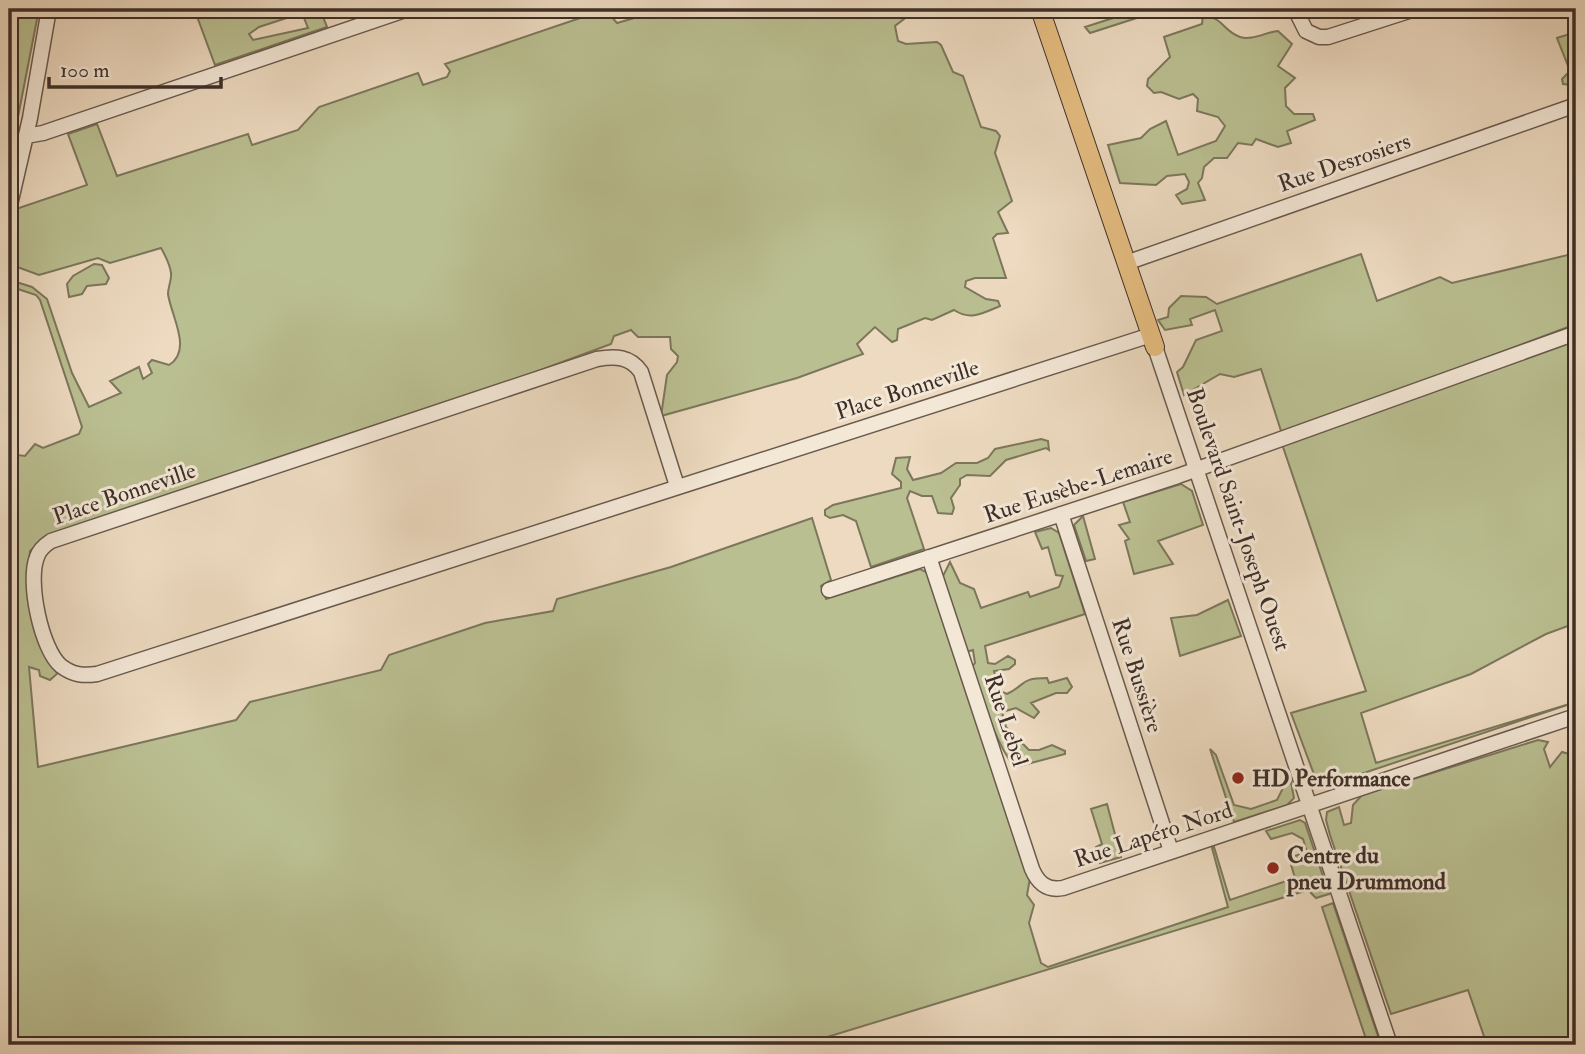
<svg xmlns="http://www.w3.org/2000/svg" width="1585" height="1054" font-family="'IM FELL Double Pica',serif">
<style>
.green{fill:#babf91;stroke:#7c775c;stroke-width:2;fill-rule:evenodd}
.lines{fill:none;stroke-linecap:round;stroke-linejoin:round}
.minor-casing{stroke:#695a4e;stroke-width:17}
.major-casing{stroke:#3d2f28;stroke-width:20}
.minor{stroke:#f3e7d6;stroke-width:14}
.major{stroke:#e6bd80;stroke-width:18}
.poi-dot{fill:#8f2418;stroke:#f3e7d6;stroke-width:2.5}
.labels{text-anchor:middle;stroke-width:6;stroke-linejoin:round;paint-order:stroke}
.street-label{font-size:23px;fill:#3d2f28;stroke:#f3e7d6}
.poi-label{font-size:23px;font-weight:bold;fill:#3d2f28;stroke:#f3e7d6;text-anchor:start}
</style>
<rect width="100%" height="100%" fill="#eddac0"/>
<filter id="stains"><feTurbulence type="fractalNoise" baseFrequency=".00286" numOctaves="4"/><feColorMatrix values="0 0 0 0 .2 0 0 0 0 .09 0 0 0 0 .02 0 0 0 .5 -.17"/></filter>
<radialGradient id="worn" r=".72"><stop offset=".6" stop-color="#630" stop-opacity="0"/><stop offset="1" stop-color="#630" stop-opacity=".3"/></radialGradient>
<path class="green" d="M9,9H39L9,163Z
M202,9H320L327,27L215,65L195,11ZM302,13L308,28L253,40L249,34L259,27Z
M593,9H605L617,23L665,9H917L895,26L898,41L906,44L937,42L941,45L953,72L963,76L981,127L996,131L1000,136L995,153L1012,201L998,212L1008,233L997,234L993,238L1006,278H975L966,281L965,287L986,299L998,301L1000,306C983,313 971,321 954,310L932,320L925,318L898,329L897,340L892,342L875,327L857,344L863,354L797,378L661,416L667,375L677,362L678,356L671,349L670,337H638L631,330L614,336L611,344L492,388L49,535L30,551L28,573L59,672L50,680L40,676L39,670L29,667L38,767L236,720L250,702L381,670L389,655L485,623L553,611L557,599L671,567L812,518L831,580L821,586L826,599L920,569L929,574L1030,878L1027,895L1034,905L1029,923L1041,963L1048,967L1228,907L1212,848L1214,847L1230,900L1295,878L1289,858L1307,852L1303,839L1292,833L1271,839L1266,831L1300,820L1305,823L1329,894L1316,898L1308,890L801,1045H9V501L18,455L25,456L35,444L43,448L79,434L82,427L40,300L36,295L9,286L10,280L32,287L47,299L72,373L89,407L121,393L110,381L139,367L143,379L152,373L148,364L152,360L169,365C193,350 171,316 168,294C168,287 172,279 171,273C170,265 165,255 161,248L110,263L98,258L39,275L9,264V242L16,209L87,185L68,134L97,124L117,176L248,134L252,145L298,130L319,107L418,73L423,85L447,77L450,71L445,64L586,16L585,11Z
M1110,9H1144L1146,15L1090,33L1085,27L1113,18Z
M1203,15C1224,18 1223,31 1240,37C1252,41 1266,32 1278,31L1292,44L1278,66L1295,78L1285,88L1286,106L1294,114H1313L1315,120L1287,131L1291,143L1278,147L1256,139L1252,145L1238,143L1227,158H1214L1204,167L1202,178L1198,183L1205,200L1182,204L1176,195L1187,189L1189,182L1185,174L1167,176L1156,185L1120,183L1108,145L1141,138L1150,129L1166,121L1178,155L1216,141L1225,126L1218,117L1197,111L1198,99L1193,94L1179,99L1161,92L1154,93L1147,86L1148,79L1170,57L1164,37L1202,24Z
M1576,32V89L1573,85L1563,84L1562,79L1570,71L1557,38Z
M1576,253V324L1282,434L1261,369L1234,377L1220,374L1184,395L1177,372L1183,367L1196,340L1222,331L1215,310L1190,319L1192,325L1165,330L1158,320L1168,317L1169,308L1181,296L1206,297L1217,304L1361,254L1377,301L1440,277L1452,283Z
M94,264L102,265L109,278L106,284L87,286L82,294L69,297L67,284L73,276Z
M1576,339V623L1546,634L1471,674L1361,713L1376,763L1576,702L1322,787L1318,785L1291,713L1366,691L1282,444Z
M1041,439L1048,441L1049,450L1046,448L1006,460L990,476L967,475L960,479V485L951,498L954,508L952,514L938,513L932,496H922L910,491L907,498L924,549L871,567L856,521L843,515L830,518L825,515V510L833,505L901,488V482L892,474L896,458L910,457L907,469L913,480L941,473L956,463H977L988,458L995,449Z
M1181,484L1192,491L1203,525L1158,541L1173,564L1134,574L1125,541L1129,539L1119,525L1130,522L1123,502Z
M1083,516L1095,559L1086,561L1074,525Z
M1051,528L1059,533L1085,614L985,646L988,663L995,664L1008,656L1015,660V664L1009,669L994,671L1000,691L1007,694C1027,684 1020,678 1047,678L1049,683L1067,678L1072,687L1067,693H1056L1031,703L1039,712L1034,718L1016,708L1002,712L1006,727L1029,750H1039L1052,745L1065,751V754L1016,767C1001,756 978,689 971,668L975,663L973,650L965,652L942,578L950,562L960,583L974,589L981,608L1028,592L1030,597L1059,587L1063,576L1056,575L1048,547L1042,549L1035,532Z
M1228,600L1241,636L1180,656L1171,618L1197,615Z
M1538,740L1548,742L1544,749L1550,767L1562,752L1576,756V1045H1487L1468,990L1391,1014L1330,835L1326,820L1327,812L1339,807L1344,825L1351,823L1353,805L1362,795Z
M1210,749L1216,755L1234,805L1251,809L1277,800L1285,784L1291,782L1294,798L1287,805L1234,822Z
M1107,804L1121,857L1100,863L1096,847L1102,844L1091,809Z
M1333,903L1381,1045H1368L1322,907Z"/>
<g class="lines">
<defs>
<path id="minor" d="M1295,9L1306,31L1319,37H1328L1415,9
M26,136L43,133L408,9
M9,209L30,118L49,9
M1126,263L1576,105
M1155,347L1390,1045
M677,486L641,372C630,356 615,356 597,359L51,541C45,545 39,550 37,557C27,581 41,649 61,666C73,675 83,676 97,674L1151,335
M1061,514L1171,851
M929,557L1032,869C1038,883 1047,891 1063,888L1576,716
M829,590L1178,476L1576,333"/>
<path id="major" d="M1040,9L1155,347"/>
</defs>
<use href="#minor" class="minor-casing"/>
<use href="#major" class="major-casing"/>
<use href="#minor" class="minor"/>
<use href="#major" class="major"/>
</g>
<g class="poi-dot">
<circle cx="1238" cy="778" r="7"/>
<circle cx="1273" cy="868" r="7"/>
</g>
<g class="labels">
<g class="street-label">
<text transform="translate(1344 162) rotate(-19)" y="8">Rue Desrosiers</text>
<text transform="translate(907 389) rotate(-18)" y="8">Place Bonneville</text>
<text transform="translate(1078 485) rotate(-18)" y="8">Rue Eusèbe-Lemaire</text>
<text transform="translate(124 493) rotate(-19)" y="8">Place Bonneville</text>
<text transform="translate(1239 519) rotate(71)" y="8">Boulevard Saint-Joseph Ouest</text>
<text transform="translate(1138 675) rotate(72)" y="8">Rue Bussière</text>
<text transform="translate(1007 720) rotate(72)" y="8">Rue Lebel</text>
<text transform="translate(1153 834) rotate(-18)" y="8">Rue Lapéro Nord</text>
</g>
<g class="poi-label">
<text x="1252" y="786">HD Performance</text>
<text x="1287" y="863">Centre du<tspan x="1287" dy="26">pneu Drummond</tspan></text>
</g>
</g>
<rect width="1585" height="1054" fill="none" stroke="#eddac0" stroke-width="35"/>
<rect x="10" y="10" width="1564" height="1033" fill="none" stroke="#3d2f28" stroke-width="3.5"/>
<rect x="18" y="18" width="1550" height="1019" fill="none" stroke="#3d2f28" stroke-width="2"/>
<path d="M49 77v10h172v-10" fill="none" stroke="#3d2f28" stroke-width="3.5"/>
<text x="60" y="77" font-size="21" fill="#3d2f28" stroke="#f3e7d6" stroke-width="5" paint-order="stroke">100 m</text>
<rect width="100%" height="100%" filter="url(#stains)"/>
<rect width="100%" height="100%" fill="url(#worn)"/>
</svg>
